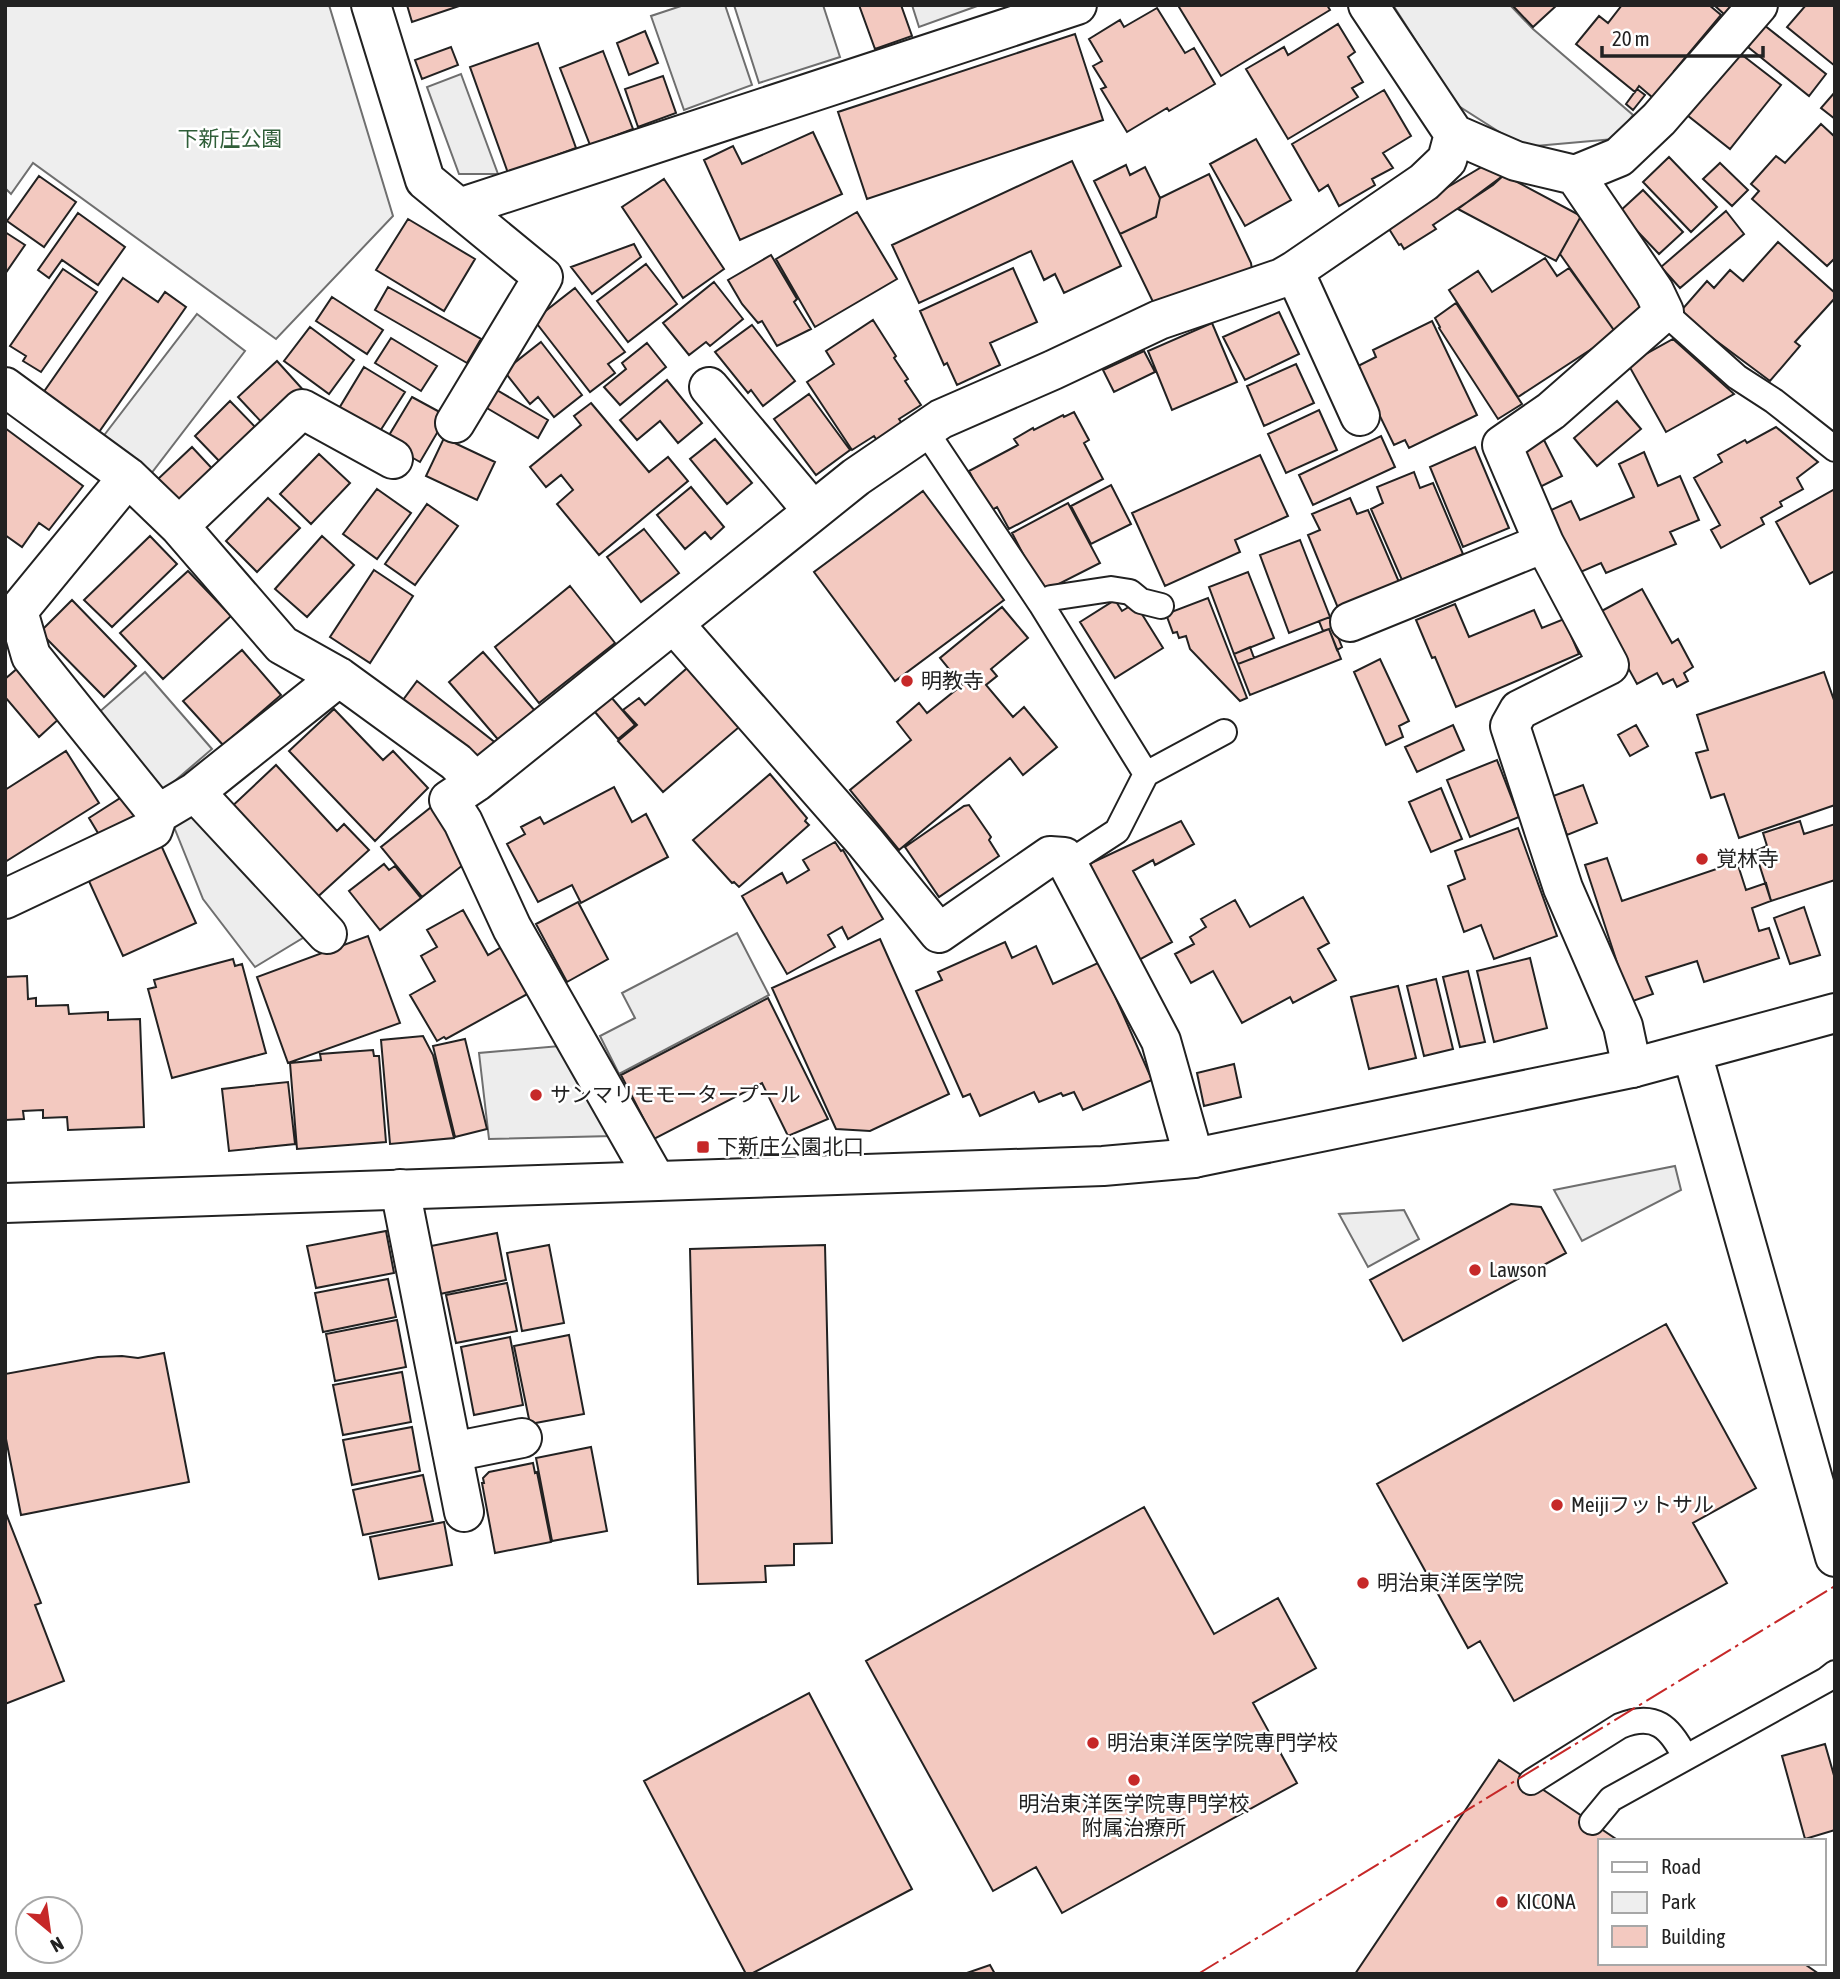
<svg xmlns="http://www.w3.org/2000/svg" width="1840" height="1979" font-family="'Asap Condensed','Noto Sans JP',sans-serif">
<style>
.green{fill:#eee;stroke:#6f6f6f;stroke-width:2}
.parking{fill:#ededed;stroke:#6f6f6f;stroke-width:2}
.building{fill:#f3c9c0;stroke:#222;stroke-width:2}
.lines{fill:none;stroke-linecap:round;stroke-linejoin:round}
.lane-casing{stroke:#222;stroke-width:28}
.street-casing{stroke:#222;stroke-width:42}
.secondary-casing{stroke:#222;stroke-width:42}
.lane{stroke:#fff;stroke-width:24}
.street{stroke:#fff;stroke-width:38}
.secondary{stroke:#fff;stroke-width:38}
.power{stroke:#c62828;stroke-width:2;stroke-dasharray:24 5 3.5 5;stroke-linecap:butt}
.poi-dot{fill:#c62828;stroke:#fff;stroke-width:2.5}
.labels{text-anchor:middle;stroke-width:5;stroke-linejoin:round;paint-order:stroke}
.park-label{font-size:21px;fill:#2f5e38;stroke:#fff}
.poi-label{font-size:21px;fill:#222;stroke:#fff;text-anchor:start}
</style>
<rect width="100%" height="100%" fill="#fff"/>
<path class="green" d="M5,5H329L393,216L276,339L33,163L11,194L5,188Z"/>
<path class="parking" d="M684,5H725L752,85L684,110L651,16Z
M734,5H823L840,57L759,83Z
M912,5H980L919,27Z
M1393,5H1510L1533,29L1633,115L1614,139L1523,147L1457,105Z
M461,74L498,174H459L427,87Z
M197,314L245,351L150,475L102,438Z
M145,672L212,749L163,791L97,714Z
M197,806L311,933L255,967L203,899L172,822Z
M737,933L769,995L619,1074L600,1036L635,1018L622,993Z
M560,1046L612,1136L489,1139L479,1053Z
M1675,1166L1681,1190L1582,1241L1554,1190Z
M1404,1210L1419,1239L1368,1267L1339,1214Z"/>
<path class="building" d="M407,5H462L412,22Z
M859,5H901L912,36L875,49Z
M1182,5H1327L1330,10L1221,76L1179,7Z
M1512,5H1557L1533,27Z
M1622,5H1709L1721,15L1674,71L1681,76L1659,103L1639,86L1635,92L1576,44L1599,16L1608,23Z
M1714,5H1734L1725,15Z
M1806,5H1835V66L1787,27Z
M1157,8L1185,53L1194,48L1215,84L1169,111L1167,108L1127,132L1101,89L1106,87L1093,66L1102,61L1089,39L1120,20L1124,27Z
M1338,24L1355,52L1348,57L1363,82L1352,88L1358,97L1288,139L1246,69L1284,47L1288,55Z
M1764,25L1826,74L1809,96L1748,47Z
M645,31L658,63L629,75L617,43Z
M1075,34L1103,120L867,199L838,112Z
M538,43L576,148L508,173L470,67Z
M451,47L458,65L422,79L415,60Z
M603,51L633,129L590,145L560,68Z
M1737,51L1781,85L1730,149L1687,115Z
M663,76L676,113L638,127L625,89Z
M1637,89L1645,95L1633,110L1626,104Z
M1384,90L1411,136L1383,153L1393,168L1372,179L1375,185L1339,206L1328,185L1319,191L1292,144Z
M1835,92V119L1821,108Z
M1821,124L1835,137V258L1827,266L1752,199L1759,191L1751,184L1776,156L1785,163Z
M813,132L842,194L740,240L704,160L733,146L742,164Z
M1256,139L1291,200L1245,226L1210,164Z
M1669,157L1717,207L1691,232L1643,182Z
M1072,161L1121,266L1064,293L1055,274L1044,280L1031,251L919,303L892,245Z
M1490,162L1504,175L1493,185L1433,225L1436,229L1404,249L1401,244L1399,245L1386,224Z
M1720,163L1748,190L1732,206L1703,179Z
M1126,165L1130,175L1145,167L1160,198L1156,217L1120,234L1094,181Z
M1209,174L1251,263L1253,276L1156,308L1120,234L1156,217L1160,198Z
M1504,175L1581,216L1556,261L1458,209Z
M39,176L76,202L44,247L7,221Z
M664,179L724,269L683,298L622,207Z
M1643,190L1683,232L1659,254L1619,212Z
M1726,211L1744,234L1680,288L1661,267Z
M857,212L897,279L815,327L776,259Z
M78,213L125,247L98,285L62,260L49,278L38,270Z
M1581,216L1651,309L1616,333L1560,254Z
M408,219L475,259L444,311L376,270Z
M5,232L25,245L5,274Z
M1778,242L1835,293V298L1795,342L1800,346L1770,381L1679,313L1707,281L1714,288L1730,270L1743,281Z
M634,244L641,257L592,294L571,267Z
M771,255L797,299L794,302L811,329L777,346L762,321L758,323L742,304L728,280Z
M1545,258L1557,276L1569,268L1616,333L1518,397L1449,290L1478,271L1492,292Z
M646,264L677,304L628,342L597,301Z
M1013,268L1037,322L990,343L1000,365L957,385L947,363L944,365L920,311Z
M63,269L97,292L41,372L23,361L26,356L10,346Z
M123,278L158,302L165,292L186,307L99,432L43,393Z
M714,282L743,319L710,346L706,342L689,355L663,323Z
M388,287L481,339L467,363L375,310Z
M575,288L625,352L608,364L615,373L590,392L534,320Z
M332,297L383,330L367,354L316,321Z
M1456,303L1522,404L1498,419L1439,328L1440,327L1435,318Z
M1279,312L1299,354L1245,380L1223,337Z
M873,320L896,356L894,358L908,379L905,381L921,405L899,419L903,425L878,442L874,436L852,450L807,382L834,364L826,351Z
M1432,321L1477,415L1409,448L1405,440L1394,445L1356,367L1376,357L1373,350Z
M1212,323L1237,382L1172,410L1148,351Z
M752,325L795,381L763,406L751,390L748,393L715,352Z
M310,327L354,360L329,394L284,361Z
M391,338L437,366L421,391L375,363Z
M1673,339L1734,394L1666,432L1628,364Z
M541,342L582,395L554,417L538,397L530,404L504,371Z
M647,343L666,367L620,405L604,387L626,369L622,363Z
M1144,351L1155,372L1114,392L1103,370Z
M277,361L305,392L266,427L238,397Z
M1296,364L1314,403L1264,426L1247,386Z
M364,367L405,392L375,439L335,415Z
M667,380L702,423L678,443L660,421L637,440L620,420Z
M490,386L548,420L538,438L480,404Z
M809,394L850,450L816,475L774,419Z
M412,397L447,416L420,462L385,442Z
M230,401L259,431L223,465L195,436Z
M1617,401L1641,429L1597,466L1574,438Z
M591,403L649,472L668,457L688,481L599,555L557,504L573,490L561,475L546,487L530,467L581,425L574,416Z
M1319,410L1337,450L1286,473L1268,434Z
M1074,412L1089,440L1084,443L1103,479L1009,529L997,507L990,511L969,471L1018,445L1014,439L1033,428L1034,430L1063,415L1064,417Z
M1776,427L1818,462L1797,478L1803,489L1780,502L1782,506L1761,518L1764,524L1721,548L1711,530L1720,525L1694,478L1722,462L1718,455L1745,440L1747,443Z
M5,428L83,486L49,530L39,523L22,547L5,535Z
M1381,436L1395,467L1313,505L1299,475Z
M444,438L495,462L477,500L426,476Z
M715,439L752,483L727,504L690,459Z
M1544,440L1562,476L1540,487L1522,451Z
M192,447L219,476L185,508L158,479Z
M1475,447L1509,528L1463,547L1430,467Z
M1644,452L1658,486L1680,476L1699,520L1670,532L1676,544L1606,573L1601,563L1576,574L1549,511L1571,501L1580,520L1634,497L1619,464Z
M319,454L350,483L311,524L280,494Z
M1260,455L1288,516L1235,540L1240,552L1165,586L1132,513Z
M1414,472L1420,488L1433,483L1463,554L1402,580L1371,509L1383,503L1377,487Z
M1111,485L1131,524L1091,544L1071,506Z
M691,487L724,527L711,539L705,532L685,549L657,515Z
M377,489L411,513L377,559L343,534Z
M1835,489V571L1810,584L1776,522Z
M923,491L1004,600L895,681L814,572Z
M268,498L300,528L257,572L226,541Z
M1350,498L1357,514L1368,510L1399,582L1338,608L1308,535L1320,530L1312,514Z
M1068,503L1100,563L1043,592L1012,533Z
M427,504L458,526L415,585L385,564Z
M644,529L679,573L641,602L607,557Z
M150,536L177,564L112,627L84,600Z
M322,536L354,565L307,617L275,589Z
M1300,540L1330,617L1289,633L1260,555Z
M374,570L413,596L370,663L330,637Z
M188,571L231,616L163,679L120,633Z
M1248,572L1274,638L1234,654L1209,587Z
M570,586L615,643L539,703L495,647Z
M1642,589L1672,643L1678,639L1693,667L1684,673L1688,681L1677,687L1673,679L1663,684L1657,673L1637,684L1598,613Z
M1208,598L1247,698L1240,701L1190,649L1186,636L1179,638L1177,632L1173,633L1166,614Z
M72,600L136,666L104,697L40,632Z
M1115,600L1122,611L1135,603L1163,648L1115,678L1080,622Z
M1455,604L1469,637L1534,610L1542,628L1564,619L1579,654L1456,707L1435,657L1432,658L1416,620Z
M1002,607L1028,638L991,669L997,676L986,685L1013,717L1024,707L1057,747L1023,775L1010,758L899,850L850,790L911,740L897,722L919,703L927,713L962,685L940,658Z
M1330,617L1342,647L1337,650L1329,629L1323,631L1319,621Z
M1329,629L1341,659L1250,695L1238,664Z
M1250,647L1254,658L1238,664L1234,654Z
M242,650L281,695L223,745L183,701Z
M483,652L536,712L501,743L449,682Z
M1380,659L1409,721L1399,726L1403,737L1386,745L1354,672Z
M694,662L745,722L663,792L618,741L637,725L623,710L639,698L645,705Z
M19,667L61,717L39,737L5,697V679Z
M1824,672L1835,703V805L1739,838L1724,794L1711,798L1696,753L1708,750L1697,715Z
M417,681L497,744L478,767L400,704Z
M605,690L635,725L618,739L589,705Z
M334,709L383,760L393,751L428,788L375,841L289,751Z
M1453,725L1464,750L1417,772L1405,747Z
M1636,725L1648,746L1630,756L1618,735Z
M66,751L99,803L5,862V790Z
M1497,760L1519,817L1470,837L1447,780Z
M276,765L337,831L344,824L369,850L312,902L227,811Z
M770,774L807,818L805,821L809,825L739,887L734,882L732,883L693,840Z
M1583,785L1597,823L1567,835L1553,796Z
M614,787L632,822L646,814L668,857L581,903L572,885L538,902L507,844L525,834L521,827L540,817L544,824Z
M1441,788L1462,839L1431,852L1409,802Z
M125,795L137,816L101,838L89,818Z
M435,804L469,856L461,863L463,865L422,897L381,847Z
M969,805L991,837L989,840L999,856L939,897L905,847L964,806Z
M1181,821L1194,844L1155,865L1153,860L1133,871L1172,942L1139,960L1087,865Z
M1800,821L1804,834L1835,824V880L1771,901L1755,851L1767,846L1763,833Z
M1518,828L1557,936L1494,959L1481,925L1464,932L1448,886L1465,879L1455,851Z
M835,842L841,851L843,850L883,919L848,939L842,927L828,935L835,947L787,974L742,896L782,873L787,883L809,870L803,860Z
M161,845L196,923L123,956L88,879Z
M1607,858L1622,901L1737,862L1746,890L1766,883L1771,901L1752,908L1759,931L1769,928L1779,958L1704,982L1697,961L1646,977L1653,994L1630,1002L1585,865Z
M384,864L389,870L395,866L421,898L380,930L349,891Z
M1303,897L1329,943L1318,949L1336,980L1293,1003L1290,997L1242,1023L1213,971L1191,983L1175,954L1194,944L1190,937L1206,927L1201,919L1235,900L1250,927Z
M578,902L608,959L567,982L536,924Z
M1804,907L1820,955L1790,964L1774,918Z
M463,910L488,955L505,945L531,992L446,1039L444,1037L437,1041L410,995L435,981L421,956L437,947L427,930Z
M368,936L400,1023L288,1063L257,977Z
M880,939L949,1094L870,1131L836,1129L772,988Z
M1005,942L1012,958L1036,946L1053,984L1100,962L1152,1080L1083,1110L1074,1092L1063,1096L1061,1093L1039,1102L1034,1092L980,1116L970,1094L963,1097L916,991L942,980L938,972Z
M1530,958L1547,1028L1494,1042L1477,971Z
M233,959L235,966L242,964L266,1053L172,1078L148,989L156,987L154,980Z
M1468,971L1485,1042L1460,1047L1443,977Z
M27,976L28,999L36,998V1006L68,1005L69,1014L108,1012V1020L140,1019L144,1127L68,1130L67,1117L43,1118V1110L23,1111L24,1119L5,1120V977Z
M1436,979L1453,1049L1424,1056L1407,986Z
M1398,986L1416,1058L1369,1069L1351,997Z
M768,998L828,1119L788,1136L762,1083L654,1139L621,1075Z
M423,1036L433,1055L454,1138L390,1144L381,1040Z
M465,1039L487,1129L455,1137L433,1046Z
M373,1050L374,1056H379L386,1142L297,1149L290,1063L321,1060L320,1054Z
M1234,1064L1241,1097L1204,1106L1197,1073Z
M288,1082L295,1144L229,1151L222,1089Z
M1511,1204L1541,1207L1566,1253L1403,1341L1370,1280Z
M386,1231L394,1273L316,1288L307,1246Z
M497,1233L506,1280L440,1294L431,1246Z
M549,1245L564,1323L522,1331L507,1253Z
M825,1245L832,1543L794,1544V1565L765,1566L766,1582L698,1584L690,1249Z
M388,1279L396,1317L323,1332L315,1293Z
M507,1283L517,1331L456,1343L446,1295Z
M397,1320L406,1367L335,1381L326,1334Z
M1666,1324L1756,1488L1693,1523L1727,1583L1514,1701L1480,1641L1468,1648L1377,1484Z
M569,1335L584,1414L530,1424L514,1346Z
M510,1337L523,1405L474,1415L461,1347Z
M164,1353L189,1482L21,1515L5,1434V1374L98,1357L122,1356L138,1358Z
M402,1372L411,1422L343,1435L333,1385Z
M412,1427L420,1471L352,1485L343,1440Z
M591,1447L607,1531L552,1541L536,1458Z
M533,1463L535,1473L537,1472L551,1542L495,1553L482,1483H484L483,1478L489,1472Z
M423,1475L433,1521L363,1535L353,1490Z
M1144,1507L1214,1634L1278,1598L1316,1668L1253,1703L1297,1783L1062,1913L1036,1867L993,1891L866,1661Z
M5,1511L41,1603L35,1605L64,1681L5,1704Z
M444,1522L452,1565L379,1579L370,1537Z
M809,1693L912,1889L751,1974H746L644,1781Z
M1825,1744L1835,1779V1830L1805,1839L1782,1756Z
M1499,1760L1619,1841H1600V1963H1803L1819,1974H1355Z
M990,1965L995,1974H964Z"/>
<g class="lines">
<defs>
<path id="lane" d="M1664,312L1737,377L1774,401L1835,449
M925,430L1041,604L1146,774L1117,831L1068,863
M1041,604L1051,598L1111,589L1130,592L1141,601L1161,606
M1146,774L1224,732
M1531,1782L1620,1726C1655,1712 1670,1727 1685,1757
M1592,1822L1611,1799L1826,1680L1835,1673"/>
<path id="street" d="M371,5L425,180L543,277L455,423
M1368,5L1454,134L1516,161L1575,175L1619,157L1659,119L1758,5
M1575,175L1654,291L1664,312L1551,411L1502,445L1544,543L1609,665L1519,710L1510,726L1563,888L1623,1026L1632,1068
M459,208L1077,5
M1294,271L1360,416
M5,387L128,477L179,526L282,645L339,677L456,762L476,782
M709,387L813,511
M128,477L18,611L31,656L158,814
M179,526L302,409L393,459
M1350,622L1544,543
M674,624L865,842L939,933L1050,856L1064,857L1161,1041L1194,1158
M195,792L327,934
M5,899L153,829L158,814L195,792L339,677
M656,1181L512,928L463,822L449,800L476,782L856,477L941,419L1053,370L1159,320L1282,278L1294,271L1424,182L1447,160L1454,134
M400,1189L464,1512
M452,1452L522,1438"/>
<path id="secondary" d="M1692,1053L1835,1557
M5,1203L1103,1166L1194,1158L1632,1068L1835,1013"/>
</defs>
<use href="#lane" class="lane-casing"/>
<use href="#street" class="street-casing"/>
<use href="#secondary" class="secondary-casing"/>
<use href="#lane" class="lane"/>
<use href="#street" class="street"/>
<use href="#secondary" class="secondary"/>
<path class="power" d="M1198,1974L1835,1586"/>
</g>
<g class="poi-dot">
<circle cx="907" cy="681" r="7"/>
<circle cx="1702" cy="859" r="7"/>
<circle cx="536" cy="1095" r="7"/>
<rect x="696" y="1140" width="14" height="14" rx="3.5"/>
<circle cx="1475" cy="1270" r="7"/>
<circle cx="1557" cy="1505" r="7"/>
<circle cx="1363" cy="1583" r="7"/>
<circle cx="1093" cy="1743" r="7"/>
<circle cx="1134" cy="1780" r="7"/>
<circle cx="1502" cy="1902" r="7"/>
</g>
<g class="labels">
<g class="park-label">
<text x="230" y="146">下新庄公園</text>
</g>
<g class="poi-label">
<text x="921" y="688">明教寺</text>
<text x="1716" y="866">覚林寺</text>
<text x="550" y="1102">サンマリモモータープール</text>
<text x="717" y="1154">下新庄公園北口</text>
<text x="1489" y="1277">Lawson</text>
<text x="1571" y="1512">Meijiフットサル</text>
<text x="1377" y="1590">明治東洋医学院</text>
<text x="1107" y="1750">明治東洋医学院専門学校</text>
<text x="1134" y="1811" text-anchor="middle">明治東洋医学院専門学校<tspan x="1134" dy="24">附属治療所</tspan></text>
<text x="1516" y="1909">KICONA</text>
</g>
</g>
<rect width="1840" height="1979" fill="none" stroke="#222222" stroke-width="14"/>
<rect x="1598" y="1839" width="228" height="126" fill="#ffffff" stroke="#a7a7a7" stroke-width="2"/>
<rect x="1612" y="1862" width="35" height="10" fill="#ffffff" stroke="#a7a7a7" stroke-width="2"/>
<text x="1661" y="1874" font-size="21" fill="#222222">Road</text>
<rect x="1612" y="1892" width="35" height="21" fill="#eeeeee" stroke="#a7a7a7" stroke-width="2"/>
<text x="1661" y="1909" font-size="21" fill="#222222">Park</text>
<rect x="1612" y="1926" width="35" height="21" fill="#f3c9c0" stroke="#a7a7a7" stroke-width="2"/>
<text x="1661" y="1944" font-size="21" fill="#222222">Building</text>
<g transform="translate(49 1930) rotate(151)"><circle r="33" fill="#ffffff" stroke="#a7a7a7" stroke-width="2"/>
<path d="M0-5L12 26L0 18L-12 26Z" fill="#c62828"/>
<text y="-10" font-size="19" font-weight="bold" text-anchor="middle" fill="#222222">N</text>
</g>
<path d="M1602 46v10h161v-10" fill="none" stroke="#222222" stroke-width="3.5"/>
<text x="1612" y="46" font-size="21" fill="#222222" stroke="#ffffff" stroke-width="5" paint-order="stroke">20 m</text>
</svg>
